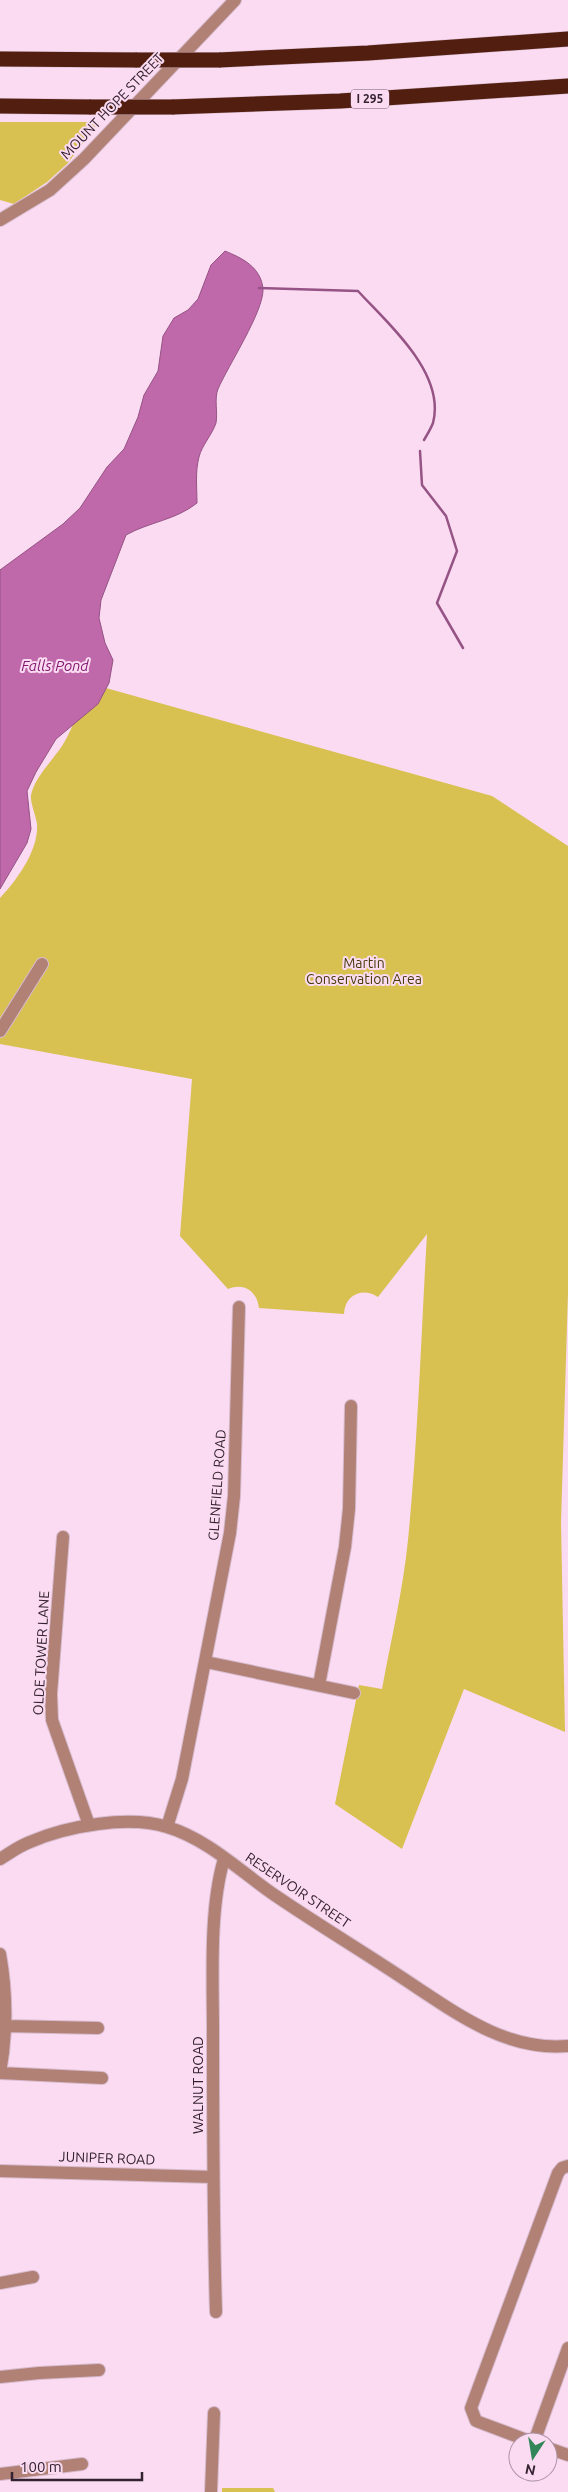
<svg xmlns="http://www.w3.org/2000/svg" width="568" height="2492" font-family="Ubuntu,sans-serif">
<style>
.green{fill:#d8c051}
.water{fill:#bf68aa;stroke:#965385}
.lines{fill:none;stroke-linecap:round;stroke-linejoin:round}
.stream{stroke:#965385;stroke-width:2.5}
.minor-casing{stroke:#d7bace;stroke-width:14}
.highway-casing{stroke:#d7bace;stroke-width:16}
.minor{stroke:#b08174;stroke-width:12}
.highway{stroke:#521e0f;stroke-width:15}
.highway-bridge-casing{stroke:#d7bace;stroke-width:16;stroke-linecap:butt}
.highway-bridge{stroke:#521e0f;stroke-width:15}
.labels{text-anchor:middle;stroke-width:4;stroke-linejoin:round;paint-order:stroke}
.shield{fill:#fadbf1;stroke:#705a6a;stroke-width:1}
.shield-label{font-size:12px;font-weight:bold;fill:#352230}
.street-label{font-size:14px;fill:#352230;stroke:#fadbf1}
.park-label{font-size:14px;fill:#463c0a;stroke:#fadbf1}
.water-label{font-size:15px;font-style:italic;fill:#841a71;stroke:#fadbf1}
</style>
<rect width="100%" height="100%" fill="#fadbf1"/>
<path class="green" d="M0,122H99L67,164L47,182L14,204L0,200Z
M88,683L492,796L568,846V1292L561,1522L565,1732L464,1689L402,1849L335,1804L359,1685L382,1689C391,1640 403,1590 408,1540C418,1439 421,1336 427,1234L378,1297C363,1287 345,1294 344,1314L259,1308C257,1292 245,1282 228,1289L180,1236L192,1079L0,1044V898C17,880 39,850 37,824C36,815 30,803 31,795C35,777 52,761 62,746C74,727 81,704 88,683Z
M222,2488H273L275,2492H222Z"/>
<path class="water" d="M225,251C242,258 261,267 263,289C264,311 228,366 218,389C214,399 218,412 216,423C212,435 202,445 199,457C195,472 197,488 197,503C176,520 149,522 126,535L101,600L99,618L105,643L113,660L109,683L98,704L56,739L36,772L27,791L31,829L27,843L0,889V570L63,524L80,508L107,467L124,449L138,417L144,395L158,371L163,336L174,318L188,310L198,299L211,265Z"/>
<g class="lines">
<path class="stream" d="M259,288L358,291C388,324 446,373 433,423C431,428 427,435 424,440
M420,451L422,485L446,516L457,551L437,603L463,648"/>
<defs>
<path id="minor" d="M0,220L50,190L84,159L235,0
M0,1031L42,964
M63,1537L51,1694L52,1720L89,1825
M206,1662L354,1693
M319,1685L345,1547L349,1509L351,1406
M167,1827L182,1779L230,1533L234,1496L239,1307
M0,1859C10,1853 19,1846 30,1842C67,1826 128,1815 167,1827C208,1839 242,1873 276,1896C323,1928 372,1957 419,1989C464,2019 511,2051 568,2046
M0,1954C7,1993 7,2034 0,2073
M5,2026L98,2028
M0,2073L102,2078
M0,2171L212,2177
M0,2283L33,2277
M216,2312C213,2218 213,2125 213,2032C213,1978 209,1910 224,1859
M0,2377L39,2373L99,2370
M532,2442L476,2421L471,2408L558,2173L562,2168L568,2166
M534,2442L568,2348
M548,2448L568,2455
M0,2474L82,2464
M211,2492L214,2413"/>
<path id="highway" d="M0,59L137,60
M219,60L368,53L568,39
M0,106L91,107
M172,107L340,101L568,86"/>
</defs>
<use href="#minor" class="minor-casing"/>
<use href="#highway" class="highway-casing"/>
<use href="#minor" class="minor"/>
<use href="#highway" class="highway"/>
<defs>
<path id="highway-bridge" d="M137,60H219
M91,107H172"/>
</defs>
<use href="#highway-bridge" class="highway-bridge-casing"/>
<use href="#highway-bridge" class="highway-bridge"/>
</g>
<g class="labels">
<rect class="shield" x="351" y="89.5" width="38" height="19" rx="4"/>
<g class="shield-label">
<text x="370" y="103">I 295</text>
</g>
<g class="street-label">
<text transform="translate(112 106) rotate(-46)" y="5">MOUNT HOPE STREET</text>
<text transform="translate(217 1485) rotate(-86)" y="5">GLENFIELD ROAD</text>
<text transform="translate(41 1653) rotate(-87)" y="5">OLDE TOWER LANE</text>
<text transform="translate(298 1890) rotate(34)" y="5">RESERVOIR STREET</text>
<text transform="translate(198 2085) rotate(-90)" y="5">WALNUT ROAD</text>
<text transform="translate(107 2158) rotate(2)" y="5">JUNIPER ROAD</text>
</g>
<g class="park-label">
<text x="364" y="968">Martin<tspan x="364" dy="16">Conservation Area</tspan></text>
</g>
<g class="water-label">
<text x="55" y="671">Falls Pond</text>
</g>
</g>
<g transform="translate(533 2457) rotate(192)"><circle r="24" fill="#fadbf1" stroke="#ab91a4"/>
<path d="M0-4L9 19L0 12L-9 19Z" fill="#318659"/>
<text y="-8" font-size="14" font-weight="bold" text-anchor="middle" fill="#352230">N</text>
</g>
<path d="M12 2472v8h130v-8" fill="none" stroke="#352230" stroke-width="2.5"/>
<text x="20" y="2472" font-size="15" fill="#352230" stroke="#fadbf1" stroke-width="4" paint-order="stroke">100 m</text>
</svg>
